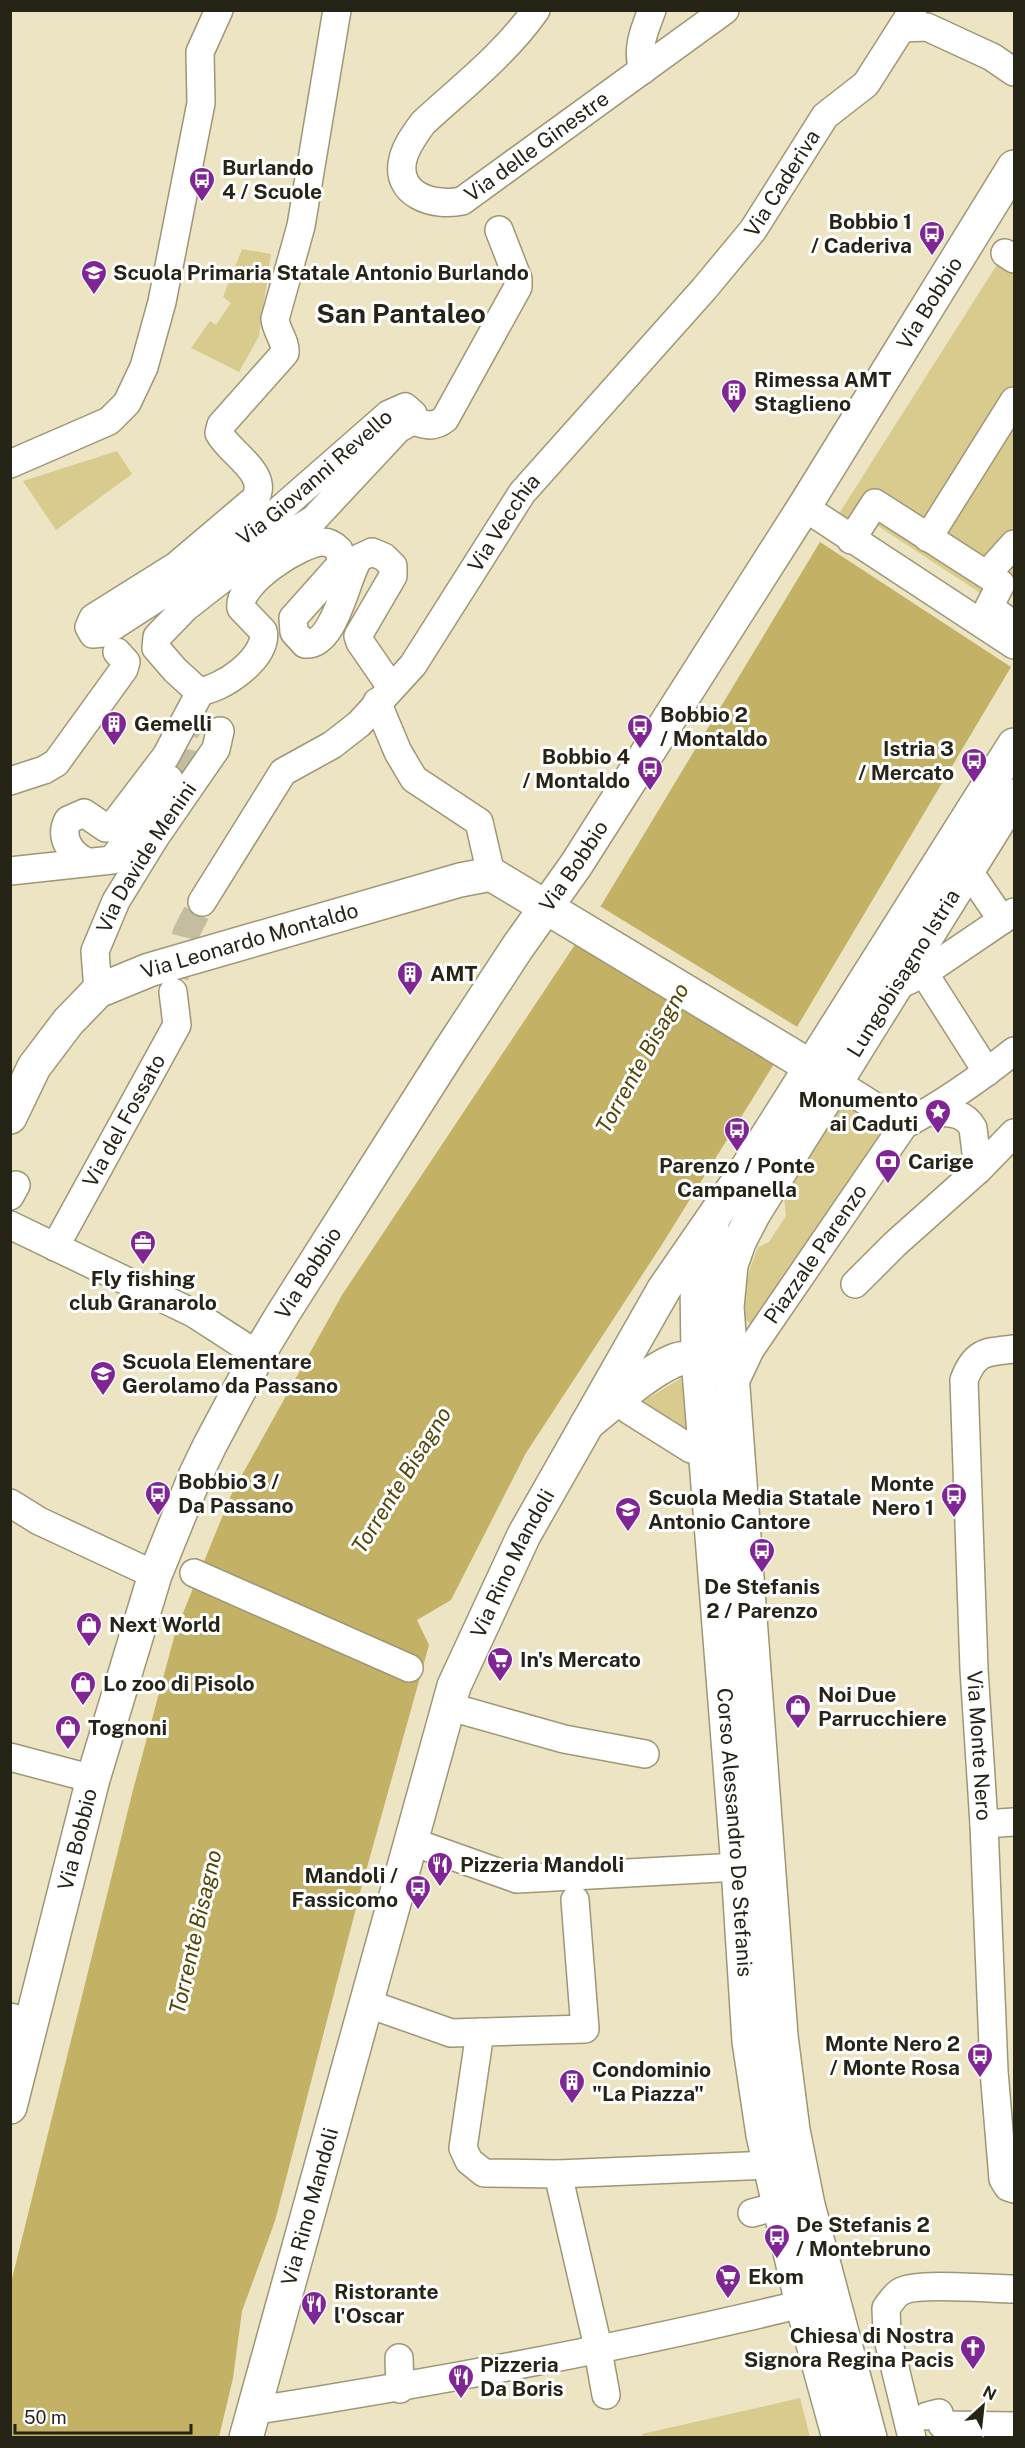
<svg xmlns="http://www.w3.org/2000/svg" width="1025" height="2448" font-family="'Public Sans',sans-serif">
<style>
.green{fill:#d9cb8e}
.water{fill:#c3b165}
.pier{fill:#ece4c2}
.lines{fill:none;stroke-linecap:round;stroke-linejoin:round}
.street-tunnel{stroke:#c4bda0;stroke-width:27;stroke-dasharray:27 14;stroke-linecap:butt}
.street-casing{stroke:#9e9777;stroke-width:30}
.secondary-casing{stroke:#9e9777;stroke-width:36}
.primary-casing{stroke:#9e9777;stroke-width:36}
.street{stroke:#fff;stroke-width:27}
.secondary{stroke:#fff;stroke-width:33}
.primary{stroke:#fff;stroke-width:33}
.labels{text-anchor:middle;stroke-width:6;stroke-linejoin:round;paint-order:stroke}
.street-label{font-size:21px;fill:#262317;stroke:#fff}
.poi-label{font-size:21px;font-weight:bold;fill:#262317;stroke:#fff;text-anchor:start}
.water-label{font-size:22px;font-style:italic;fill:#524607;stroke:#fff}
.district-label{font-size:27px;font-weight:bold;fill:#262317;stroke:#fff}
</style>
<rect width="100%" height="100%" fill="#ece4c2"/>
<path class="green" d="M1014,238V573L985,596L875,524L833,523Z
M242,249L271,254L259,336L239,372L191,348L210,321L216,325L231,303L223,297Z
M117,451L132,474L56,530L23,481Z
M842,1103L884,1128L756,1327L742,1318L745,1282L758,1247L769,1242L786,1216L784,1197Z
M683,1377L691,1449L629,1410Z
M800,2398L810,2437L643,2438L642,2434Z"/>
<path class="water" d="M820,542L1011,667L797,1027L661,1246L526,1453L451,1600L417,1620L429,1645L361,1889L275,2221L242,2311L233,2378L219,2437L11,2438V2283L133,1790L176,1630L232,1493L342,1295L602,904Z"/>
<path class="pier" d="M598,905L799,1028L776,1065L574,941Z"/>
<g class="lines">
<path class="street-tunnel" d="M172,773C176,766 180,758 182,751C184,744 183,737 186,731C194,714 211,718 220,731
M175,977L186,933L202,902"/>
<defs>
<g id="street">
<path id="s1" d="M337,10L301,226L275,319C276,331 286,341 285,353L221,425L219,433C230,454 270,473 255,499L176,566L93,618L89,627L93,634L103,633L157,598L268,520L389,414L405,407L413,414L412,421L398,429L314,519L244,562L185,608L157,637L156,648L175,670L198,691C220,692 270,656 263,631L241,608C237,584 301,542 323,542C329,542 335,546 339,550L342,563L293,618L294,632L305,644C335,647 346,577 359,558L372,552L384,557L393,566V576L358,636L360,642L391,687"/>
<path id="s2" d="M536,10C505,54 462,87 423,123C415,134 406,146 403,159C394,195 434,207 462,201L725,10"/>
<path d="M902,28L927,27L992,57L1014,72"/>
<path d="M643,70C636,49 644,31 652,10"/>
<path d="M1005,253L1014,259"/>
<path d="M412,421C425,425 434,428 445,419L518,287V279L499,230"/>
<path d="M10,464L109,421L127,403L144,367L162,302L201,103L200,52L219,10"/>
<path d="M804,507L1014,645"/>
<path d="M928,538L1014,401"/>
<path d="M851,540L875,503L1001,584L989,607L1011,623"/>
<path d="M987,574L1014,544"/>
<path d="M377,702L398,752L414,779L479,822L491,874"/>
<path d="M10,781L44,770L56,763L124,669L126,662L117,652"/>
<path d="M87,862C70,854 59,837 68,820L84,813L106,828L112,827L166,756L197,698L198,691"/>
<path d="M968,870L1002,920"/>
<path d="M10,871L112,860L156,802L169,779"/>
<path id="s3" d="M202,902L283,772L332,745L359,724L413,665L522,493L704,289L753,230L825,116L866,84L913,10"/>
<path d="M924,973L987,1072"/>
<path d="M895,987L924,973L1014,912"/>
<path id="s4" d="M98,991L95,951L116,901L156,836L216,749L220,731"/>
<path d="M836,1082L904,1125"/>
<path d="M927,1112C946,1113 963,1110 973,1128L978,1170L1014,1133"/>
<path d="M10,1196L16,1185"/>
<path d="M10,1225L193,1313L258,1355"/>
<path id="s5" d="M55,1247L177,1025L173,992"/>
<path d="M855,1284L895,1244L978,1170"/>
<path id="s6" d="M1014,1349C986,1352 975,1351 964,1380L974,1669L984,1824L994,2071L1003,2179L1008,2187L1014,2189"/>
<path id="s7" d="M733,1386L750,1350L765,1328L904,1125C943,1104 980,1078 1014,1051"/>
<path d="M629,1410L691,1449"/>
<path d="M10,1503L39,1521L155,1575"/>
<path d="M194,1573L409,1668"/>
<path d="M447,1706L564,1739L645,1754"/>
<path d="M10,1757L93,1779"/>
<path d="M984,1824L1014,1822"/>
<path d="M410,1841L517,1879L738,1867"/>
<path d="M366,2003L451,2033L585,2029L575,1900"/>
<path d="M10,2017L32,2023"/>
<path d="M480,2032L463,2148L469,2161L484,2173L558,2174L770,2165"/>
<path d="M558,2174L595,2334L606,2395"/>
<path d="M752,2213L763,2210"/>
<path d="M399,2358L400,2389"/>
<path d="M252,2411C437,2382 620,2348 802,2304"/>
<path d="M927,2416L939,2413L942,2425L1014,2426"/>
<path d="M912,2438L887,2335L886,2308C890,2303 895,2294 902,2291C919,2282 992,2289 1014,2289"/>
</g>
<g id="secondary">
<path id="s8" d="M10,1117L34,1067L68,1022L98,991L149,970L460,880L491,874L836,1082L754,1213L739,1242L731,1265L727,1307L781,2036L793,2130L808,2205L870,2438"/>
<path id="s9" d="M712,1224L701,1256L697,1279L698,1358L738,1867L749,2041L763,2135L802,2304L839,2438"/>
<path d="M587,1424C609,1406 651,1369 676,1360C689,1356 705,1359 719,1356"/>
<path id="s10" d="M10,2107L93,1779L155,1575L196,1474L210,1445L258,1355L284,1312L449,1052L517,948L576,865L804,507L1014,167"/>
</g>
<g id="primary">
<path id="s11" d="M836,1082L1014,796"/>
<path id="s12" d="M246,2438L454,1686L524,1535L664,1289L744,1173L1014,745"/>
</g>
</defs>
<use href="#street" class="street-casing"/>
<use href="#secondary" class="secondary-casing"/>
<use href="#primary" class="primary-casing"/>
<use href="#street" class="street"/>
<use href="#secondary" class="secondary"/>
<use href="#primary" class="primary"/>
</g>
<defs>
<symbol id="bus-pin" viewBox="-11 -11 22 30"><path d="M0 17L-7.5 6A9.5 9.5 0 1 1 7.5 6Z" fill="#7f2694" stroke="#fff"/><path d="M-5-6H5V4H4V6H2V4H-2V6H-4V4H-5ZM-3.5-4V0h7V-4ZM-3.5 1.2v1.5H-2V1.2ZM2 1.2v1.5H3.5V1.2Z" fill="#fff"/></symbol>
<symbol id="school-pin" viewBox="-11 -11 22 30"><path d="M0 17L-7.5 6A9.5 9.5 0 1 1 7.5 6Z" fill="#7f2694" stroke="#fff"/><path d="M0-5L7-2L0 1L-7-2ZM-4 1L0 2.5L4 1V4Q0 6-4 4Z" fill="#fff"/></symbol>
<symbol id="building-pin" viewBox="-11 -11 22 30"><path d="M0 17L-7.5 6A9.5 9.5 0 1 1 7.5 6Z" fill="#7f2694" stroke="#fff"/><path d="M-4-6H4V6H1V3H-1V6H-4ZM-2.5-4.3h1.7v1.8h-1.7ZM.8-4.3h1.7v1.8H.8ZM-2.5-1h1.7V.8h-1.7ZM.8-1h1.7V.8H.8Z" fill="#fff"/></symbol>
<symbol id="sight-pin" viewBox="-11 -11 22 30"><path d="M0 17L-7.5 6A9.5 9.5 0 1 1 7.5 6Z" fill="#7f2694" stroke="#fff"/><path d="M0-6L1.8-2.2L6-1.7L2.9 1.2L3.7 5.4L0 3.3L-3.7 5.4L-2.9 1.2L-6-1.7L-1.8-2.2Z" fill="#fff"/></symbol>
<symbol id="bank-pin" viewBox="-11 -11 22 30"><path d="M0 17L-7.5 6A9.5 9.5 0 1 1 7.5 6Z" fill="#7f2694" stroke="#fff"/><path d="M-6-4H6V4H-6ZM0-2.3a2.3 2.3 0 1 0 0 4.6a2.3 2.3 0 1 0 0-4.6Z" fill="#fff"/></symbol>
<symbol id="office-pin" viewBox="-11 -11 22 30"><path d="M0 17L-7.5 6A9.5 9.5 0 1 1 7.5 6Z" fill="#7f2694" stroke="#fff"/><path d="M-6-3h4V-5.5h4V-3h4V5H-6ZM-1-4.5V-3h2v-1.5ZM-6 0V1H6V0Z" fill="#fff"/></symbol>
<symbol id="shop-pin" viewBox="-11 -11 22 30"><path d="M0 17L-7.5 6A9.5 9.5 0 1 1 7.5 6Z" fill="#7f2694" stroke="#fff"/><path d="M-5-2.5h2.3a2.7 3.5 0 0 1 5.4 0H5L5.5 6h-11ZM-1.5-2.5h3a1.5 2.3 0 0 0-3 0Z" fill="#fff"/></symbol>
<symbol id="supermarket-pin" viewBox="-11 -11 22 30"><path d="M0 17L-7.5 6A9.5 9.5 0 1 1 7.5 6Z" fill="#7f2694" stroke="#fff"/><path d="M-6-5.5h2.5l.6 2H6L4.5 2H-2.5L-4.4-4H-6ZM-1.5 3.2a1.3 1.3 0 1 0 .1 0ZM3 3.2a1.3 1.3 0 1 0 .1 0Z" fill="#fff"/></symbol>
<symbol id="restaurant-pin" viewBox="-11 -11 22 30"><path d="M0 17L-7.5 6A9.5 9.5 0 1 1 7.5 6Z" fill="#7f2694" stroke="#fff"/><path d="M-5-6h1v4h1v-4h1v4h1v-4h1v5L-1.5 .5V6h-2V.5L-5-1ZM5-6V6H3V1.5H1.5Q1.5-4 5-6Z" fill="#fff"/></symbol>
<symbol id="church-pin" viewBox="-11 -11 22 30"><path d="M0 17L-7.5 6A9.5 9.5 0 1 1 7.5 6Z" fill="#7f2694" stroke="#fff"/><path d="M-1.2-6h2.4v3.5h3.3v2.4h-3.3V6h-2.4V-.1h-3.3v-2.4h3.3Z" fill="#fff"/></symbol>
</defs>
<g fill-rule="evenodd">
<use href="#bus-pin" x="187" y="165" width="30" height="40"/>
<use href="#bus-pin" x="917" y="219" width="30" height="40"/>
<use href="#school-pin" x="79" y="258" width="30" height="40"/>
<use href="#building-pin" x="719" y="377" width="30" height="40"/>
<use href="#building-pin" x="99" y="709" width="30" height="40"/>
<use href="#bus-pin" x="625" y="712" width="30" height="40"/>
<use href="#bus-pin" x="959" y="746" width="30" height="40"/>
<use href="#bus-pin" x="635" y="754" width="30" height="40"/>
<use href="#building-pin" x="395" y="959" width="30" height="40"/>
<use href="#sight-pin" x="923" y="1097" width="30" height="40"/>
<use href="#bus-pin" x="722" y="1115" width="30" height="40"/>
<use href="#bank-pin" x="873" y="1147" width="30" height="40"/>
<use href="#office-pin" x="128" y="1228" width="30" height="40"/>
<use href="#school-pin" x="88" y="1359" width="30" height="40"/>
<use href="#bus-pin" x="143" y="1479" width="30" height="40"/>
<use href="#bus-pin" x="939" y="1481" width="30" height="40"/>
<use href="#school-pin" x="613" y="1495" width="30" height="40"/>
<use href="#bus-pin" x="747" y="1536" width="30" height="40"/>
<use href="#shop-pin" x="74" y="1610" width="30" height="40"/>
<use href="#supermarket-pin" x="485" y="1645" width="30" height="40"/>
<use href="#shop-pin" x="68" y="1669" width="30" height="40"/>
<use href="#shop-pin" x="783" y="1692" width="30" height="40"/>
<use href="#shop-pin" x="53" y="1713" width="30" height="40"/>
<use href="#restaurant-pin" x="425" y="1850" width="30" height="40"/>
<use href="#bus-pin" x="403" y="1873" width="30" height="40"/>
<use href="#bus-pin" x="965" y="2041" width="30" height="40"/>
<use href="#building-pin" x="557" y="2067" width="30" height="40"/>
<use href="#bus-pin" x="762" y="2222" width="30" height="40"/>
<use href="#supermarket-pin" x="713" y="2262" width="30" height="40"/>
<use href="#restaurant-pin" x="299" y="2289" width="30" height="40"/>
<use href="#church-pin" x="958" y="2333" width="30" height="40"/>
<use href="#restaurant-pin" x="446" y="2362" width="30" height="40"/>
</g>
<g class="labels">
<g class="street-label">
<text dy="7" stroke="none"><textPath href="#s2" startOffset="382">Via delle Ginestre</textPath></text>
<text dy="7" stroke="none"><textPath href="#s3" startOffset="932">Via Caderiva</textPath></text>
<text dy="7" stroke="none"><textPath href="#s10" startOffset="2043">Via Bobbio</textPath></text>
<text dy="7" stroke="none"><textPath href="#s1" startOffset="1029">Via Giovanni Revello</textPath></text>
<text dy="7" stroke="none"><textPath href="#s3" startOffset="492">Via Vecchia</textPath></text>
<text dy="7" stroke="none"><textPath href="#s4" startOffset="147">Via Davide Menini</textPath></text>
<text dy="7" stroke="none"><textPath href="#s10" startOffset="1377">Via Bobbio</textPath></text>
<text dy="7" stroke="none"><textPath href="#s8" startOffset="315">Via Leonardo Montaldo</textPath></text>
<text dy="7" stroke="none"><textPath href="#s11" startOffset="128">Lungobisagno Istria</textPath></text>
<text dy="7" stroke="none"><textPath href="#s5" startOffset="144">Via del Fossato</textPath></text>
<text dy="7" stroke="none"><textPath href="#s7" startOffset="156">Piazzale Parenzo</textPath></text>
<text dy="7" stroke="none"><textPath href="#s10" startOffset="891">Via Bobbio</textPath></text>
<text dy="7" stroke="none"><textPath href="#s12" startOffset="916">Via Rino Mandoli</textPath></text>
<text dy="7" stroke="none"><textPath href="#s6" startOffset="430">Via Monte Nero</textPath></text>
<text dy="7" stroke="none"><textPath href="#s9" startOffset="612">Corso Alessandro De Stefanis</textPath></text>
<text dy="7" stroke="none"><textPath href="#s10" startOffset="276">Via Bobbio</textPath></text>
<text dy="7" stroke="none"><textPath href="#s12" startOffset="240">Via Rino Mandoli</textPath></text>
</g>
<g class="poi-label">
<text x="222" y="175">Burlando<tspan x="222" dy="24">4 / Scuole</tspan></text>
<text x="912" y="229" text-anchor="end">Bobbio 1<tspan x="912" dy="24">/ Caderiva</tspan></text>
<text x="113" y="280">Scuola Primaria Statale Antonio Burlando</text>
<text x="754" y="387">Rimessa AMT<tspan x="754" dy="24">Staglieno</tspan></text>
<text x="660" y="722">Bobbio 2<tspan x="660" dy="24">/ Montaldo</tspan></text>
<text x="134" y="731">Gemelli</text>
<text x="954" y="756" text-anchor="end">Istria 3<tspan x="954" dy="24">/ Mercato</tspan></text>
<text x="630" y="764" text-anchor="end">Bobbio 4<tspan x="630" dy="24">/ Montaldo</tspan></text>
<text x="430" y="981">AMT</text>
<text x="918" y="1107" text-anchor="end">Monumento<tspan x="918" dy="24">ai Caduti</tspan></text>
<text x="908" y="1169">Carige</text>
<text x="737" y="1173" text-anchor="middle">Parenzo / Ponte<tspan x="737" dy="24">Campanella</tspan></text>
<text x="143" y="1286" text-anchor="middle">Fly fishing<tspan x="143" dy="24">club Granarolo</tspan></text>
<text x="122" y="1369">Scuola Elementare<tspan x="122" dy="24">Gerolamo da Passano</tspan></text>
<text x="178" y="1489">Bobbio 3 /<tspan x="178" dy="24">Da Passano</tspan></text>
<text x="934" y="1491" text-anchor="end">Monte<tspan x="934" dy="24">Nero 1</tspan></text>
<text x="648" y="1505">Scuola Media Statale<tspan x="648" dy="24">Antonio Cantore</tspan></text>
<text x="762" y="1594" text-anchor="middle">De Stefanis<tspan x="762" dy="24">2 / Parenzo</tspan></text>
<text x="109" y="1632">Next World</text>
<text x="520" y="1667">In's Mercato</text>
<text x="103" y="1691">Lo zoo di Pisolo</text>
<text x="818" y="1702">Noi Due<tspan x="818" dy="24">Parrucchiere</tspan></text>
<text x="88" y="1735">Tognoni</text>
<text x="460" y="1872">Pizzeria Mandoli</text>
<text x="398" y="1883" text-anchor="end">Mandoli /<tspan x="398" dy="24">Fassicomo</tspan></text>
<text x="960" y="2051" text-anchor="end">Monte Nero 2<tspan x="960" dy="24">/ Monte Rosa</tspan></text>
<text x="592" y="2077">Condominio<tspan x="592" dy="24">"La Piazza"</tspan></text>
<text x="796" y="2232">De Stefanis 2<tspan x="796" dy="24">/ Montebruno</tspan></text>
<text x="748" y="2284">Ekom</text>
<text x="334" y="2299">Ristorante<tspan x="334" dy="24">l'Oscar</tspan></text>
<text x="954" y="2343" text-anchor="end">Chiesa di Nostra<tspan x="954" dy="24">Signora Regina Pacis</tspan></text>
<text x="480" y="2372">Pizzeria<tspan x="480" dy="24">Da Boris</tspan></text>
</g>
<g class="water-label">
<text transform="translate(642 1058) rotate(-61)" y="8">Torrente Bisagno</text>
<text transform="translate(401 1480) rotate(-58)" y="8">Torrente Bisagno</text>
<text transform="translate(195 1932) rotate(-77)" y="8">Torrente Bisagno</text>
</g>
<g class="district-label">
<text x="401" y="323">San Pantaleo</text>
</g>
</g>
<rect width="1025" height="2448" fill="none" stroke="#262317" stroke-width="24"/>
<g transform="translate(983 2406) rotate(27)" stroke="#ffffff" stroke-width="4.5" paint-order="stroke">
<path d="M0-4.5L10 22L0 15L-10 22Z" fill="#262317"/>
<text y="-9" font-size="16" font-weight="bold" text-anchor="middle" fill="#262317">N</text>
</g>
<path d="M15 2424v9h176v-9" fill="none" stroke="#262317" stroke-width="3"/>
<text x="24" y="2424" font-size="18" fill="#262317" stroke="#ffffff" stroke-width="4.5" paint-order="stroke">50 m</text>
</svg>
